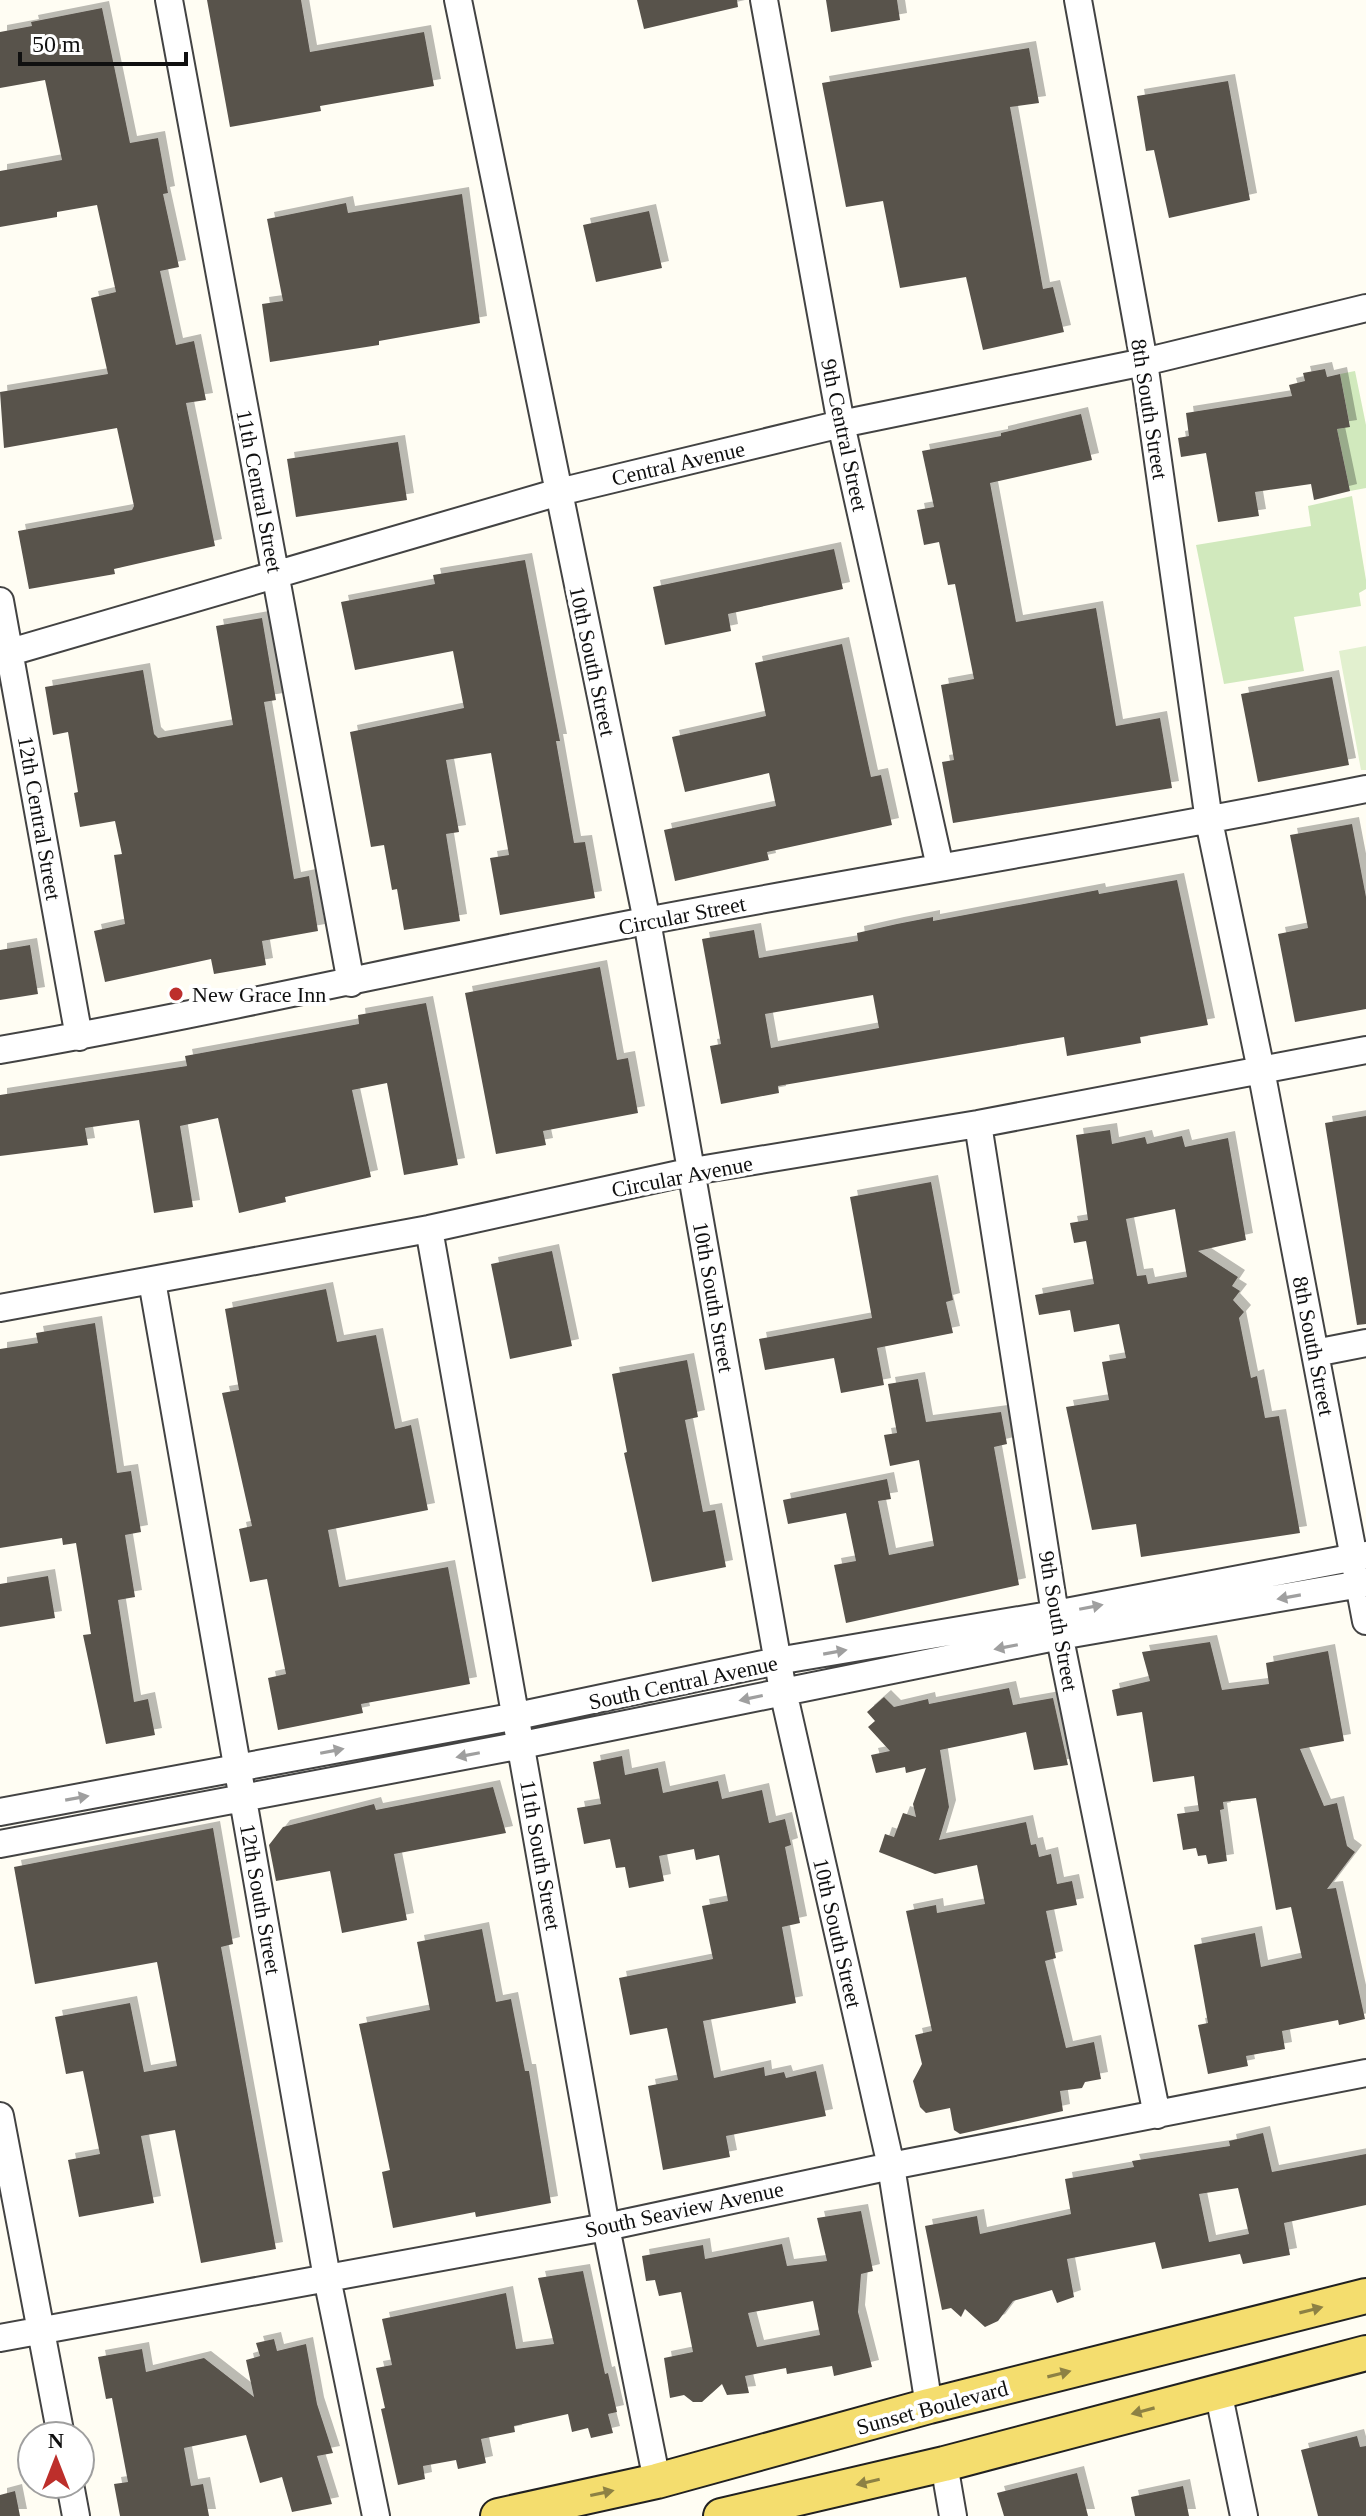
<svg xmlns="http://www.w3.org/2000/svg" width="1366" height="2516" font-family="Georgia,serif">
<style>
.green{fill:#d1e9bd}
.pitch{fill:#e2f0cf}
.building{fill:#58524c;fill-rule:evenodd;filter:url(#shadow)}
.lines{fill:none;stroke-linecap:round;stroke-linejoin:round}
.minor-casing{stroke:#434343;stroke-width:30}
.major-casing{stroke:#212121;stroke-width:38}
.minor{stroke:#fff;stroke-width:26}
.major{stroke:#f4dd6e;stroke-width:34}
.oneway{fill:#9f9f9f}
.oneway2{fill:#8d8144}
.poi-dot{fill:#bd2f2b;stroke:#fff;stroke-width:3}
.labels{text-anchor:middle;stroke-width:8;stroke-linejoin:round;paint-order:stroke}
.street-label{font-size:22px;fill:#101010;stroke:#fff}
.poi-label{font-size:22px;fill:#101010;stroke:#fff;text-anchor:start}
</style>
<defs>
<filter id="shadow"><feDropShadow dx="7" dy="-7" stdDeviation="0" flood-color="#0004"/></filter>
</defs>
<rect width="100%" height="100%" fill="#fffdf3"/>
<path class="green" d="M1355,371L1366,425V488L1350,491L1337,429L1350,426L1340,374Z
M1352,496L1366,580V589L1359,593L1361,606L1294,617L1304,671L1224,684L1196,545L1311,526L1308,506Z"/>
<path class="pitch" d="M1366,646V770H1361L1339,651Z"/>
<path class="building" d="M207,0H301L310,52L424,32L434,86L320,106L321,111L230,127Z
M637,0H737L738,7L644,29Z
M826,0H897L900,20L831,32Z
M102,8L130,143L158,138L168,193L163,194L179,267L160,271L176,345L194,341L206,400L186,403L215,546L114,569L115,574L29,589L18,531L132,510L134,506L117,428L4,448L0,392L108,374L91,298L116,292L97,205L57,212V217L0,227V171L62,160L45,80L0,88V32L32,26L31,22Z
M1029,48L1039,103L1010,107L1043,289L1053,287L1064,332L983,350L966,277L900,288L883,201L846,207L822,83Z
M1228,81L1250,200L1169,218L1154,150L1146,151L1137,96Z
M462,194L480,323L379,341V345L270,362L262,304L283,301L267,219L346,203L348,213Z
M649,211L662,268L596,282L583,225Z
M1325,369L1327,377L1340,374L1350,427L1337,429L1350,491L1314,500L1311,484L1255,492L1259,516L1218,522L1206,453L1181,457L1178,438L1189,436L1186,413L1292,396L1289,385L1305,381L1303,373Z
M1081,414L1092,460L990,483L1016,622L1096,608L1116,726L1160,718L1172,788L953,823L942,762L954,760L941,685L974,679L955,584L948,585L939,542L924,545L917,510L934,507L922,451L1001,436V433Z
M398,442L407,500L296,517L287,459Z
M834,549L843,589L728,614L731,631L665,645L653,587Z
M525,560L560,741H556L574,843L585,842L595,898L500,915L490,858L509,855L491,753L446,760L459,832L446,834L460,921L404,930L397,889L392,890L384,845L371,847L350,732L464,708L453,651L355,670L341,602L435,584L433,575Z
M262,618L276,700L264,702L294,879L309,876L318,931L262,941L266,965L214,974L211,959L105,982L94,931L125,924L114,855L122,854L115,821L80,827L74,793L78,792L68,732L53,735L45,687L143,670L154,734L158,738L233,725L216,626Z
M842,644L871,777L881,775L892,825L767,852L769,860L675,881L664,830L776,806L769,773L685,792L672,737L766,716L755,663Z
M1332,677L1349,765L1258,782L1241,694Z
M1352,824L1366,897V1009L1295,1022L1278,934L1308,928L1290,835Z
M1177,880L1208,1025L1140,1037L1141,1043L1067,1056L1064,1037L778,1086L779,1093L721,1104L710,1046L721,1044L702,939L754,930L759,958L858,941L857,933L897,924L933,917V921L1098,890L1099,894ZM873,995L879,1028L771,1048L765,1014Z
M30,945L38,994L0,1000V950Z
M600,967L617,1060L628,1058L638,1113L543,1131L546,1145L496,1154L465,993Z
M426,1003L458,1165L404,1175L387,1083L352,1090L371,1177L285,1197L286,1202L239,1213L218,1118L180,1126L193,1207L154,1213L139,1120L85,1128L88,1145L0,1156V1095L187,1066L185,1056L359,1024L358,1015Z
M1366,1116V1324L1357,1325L1325,1123Z
M1110,1130L1112,1144L1145,1137L1147,1144L1182,1136L1185,1147L1228,1138L1246,1240L1198,1251L1238,1277L1232,1286L1240,1291L1233,1300L1244,1312L1239,1318L1251,1378L1257,1376L1265,1418L1279,1416L1300,1533L1141,1557L1136,1524L1092,1530L1066,1407L1109,1400L1102,1362L1126,1358L1119,1324L1074,1332L1070,1310L1039,1315L1035,1295L1094,1284L1086,1241L1074,1243L1070,1223L1088,1220L1076,1135ZM1175,1209L1187,1277L1148,1284L1146,1275L1137,1276L1126,1219Z
M931,1182L953,1300L946,1302L953,1333L877,1348L884,1385L841,1393L834,1358L765,1370L759,1339L872,1318L850,1197Z
M552,1251L572,1346L510,1359L491,1264Z
M326,1289L337,1342L376,1335L395,1429L411,1425L428,1510L328,1530L339,1587L448,1567L470,1684L361,1704L363,1713L278,1730L268,1678L286,1674L267,1579L250,1582L239,1529L252,1526L222,1393L239,1390L225,1309Z
M95,1323L117,1473L131,1471L141,1532L125,1535L135,1597L118,1600L134,1702L148,1699L155,1735L106,1744L83,1635L91,1634L76,1543L63,1545L62,1538L0,1548V1349L38,1343L36,1333Z
M687,1360L698,1417L685,1420L703,1512L715,1510L726,1567L652,1582L624,1453L627,1452L612,1374Z
M918,1379L926,1422L1001,1412L1007,1444L994,1447L1019,1585L846,1623L834,1565L856,1561L846,1513L788,1524L783,1500L887,1479L891,1499L878,1501L889,1555L934,1546L919,1460L890,1466L884,1435L897,1433L888,1384Z
M48,1576L55,1618L0,1627V1584Z
M1210,1642L1222,1690L1269,1684L1266,1663L1328,1651L1344,1741L1300,1749L1324,1806L1337,1803L1347,1846L1355,1852L1327,1889L1336,1888L1365,2019L1339,2025L1338,2020L1282,2031L1285,2049L1246,2056L1248,2066L1208,2074L1198,2025L1208,2023L1194,1945L1255,1933L1261,1967L1302,1958L1291,1907L1276,1910L1256,1798L1223,1802L1224,1809L1220,1810L1227,1861L1208,1864L1206,1855L1198,1856L1196,1848L1183,1850L1177,1814L1199,1811L1194,1776L1153,1782L1142,1712L1117,1716L1112,1690L1150,1681L1142,1652Z
M1009,1688L1013,1705L1053,1698L1068,1765L1034,1770L1026,1732L940,1750L949,1807L939,1840L1026,1822L1031,1845L1036,1844L1039,1857L1051,1854L1057,1884L1072,1881L1077,1905L1046,1911L1056,1958L1045,1961L1066,2048L1094,2042L1101,2079L1085,2082L1082,2088L1060,2091L1063,2111L960,2134L954,2130L950,2108L926,2113L920,2107L913,2081L922,2064L915,2035L932,2031L906,1911L936,1905L937,1913L985,1904L977,1865L935,1874L879,1852L885,1834L894,1837L903,1813L916,1817L913,1804L926,1768L906,1773L905,1767L876,1773L871,1755L890,1751L868,1727L875,1721L867,1712L884,1697L894,1707L928,1699L929,1704Z
M622,1756L625,1775L658,1768L663,1793L718,1781L722,1799L762,1790L769,1823L785,1819L791,1845L785,1847L800,1923L782,1927L796,2003L703,2021L714,2078L764,2067L765,2076L784,2072L786,2078L816,2071L826,2116L726,2136L730,2157L663,2170L648,2086L678,2080L667,2028L630,2035L619,1978L713,1959L702,1906L728,1901L719,1855L696,1860L694,1849L659,1856L664,1881L629,1888L625,1867L616,1868L610,1839L584,1844L577,1808L601,1804L593,1762Z
M493,1787L506,1833L394,1854L407,1920L342,1933L330,1871L276,1881L269,1845L283,1827L374,1804L376,1810Z
M213,1828L233,1944L221,1947L276,2249L201,2263L175,2130L141,2136L154,2203L79,2217L68,2160L100,2154L83,2071L66,2074L55,2017L130,2003L144,2072L177,2066L157,1962L35,1984L14,1867Z
M482,1929L496,2002L511,1999L525,2071H529L551,2203L476,2217L475,2212L393,2228L382,2172L390,2170L359,2024L430,2010L417,1942Z
M1263,2133L1272,2172L1366,2154V2205L1284,2223L1290,2255L1243,2264L1240,2254L1162,2269L1155,2242L1067,2259L1074,2297L1057,2303L1052,2290L1013,2301L998,2321L985,2327L965,2309L961,2317L951,2308L942,2310L925,2226L977,2216L980,2234L1071,2214L1065,2179L1134,2167L1132,2161L1230,2146L1229,2141ZM1238,2188L1249,2234L1209,2242L1199,2194Z
M861,2211L873,2271L861,2274L858,2312L872,2367L834,2376L832,2366L787,2374L786,2368L745,2376L749,2393L727,2395L722,2384L702,2402H693L684,2395L670,2398L664,2358L693,2352L681,2292L659,2296L655,2280L646,2281L642,2256L703,2245L705,2259L782,2244L787,2266L827,2261L817,2218ZM813,2301L820,2335L757,2347L748,2313Z
M583,2271L605,2374L608,2373L617,2412L608,2414L613,2433L591,2438L588,2428L572,2432L568,2414L514,2426L515,2432L481,2439L486,2463L458,2469L456,2460L423,2466L425,2479L398,2485L381,2409L385,2408L376,2368L392,2365L382,2319L506,2293L516,2349L554,2344L538,2278Z
M274,2339L277,2351L306,2344L317,2404L333,2453L317,2456L332,2504L292,2512L282,2477L260,2483L246,2435L184,2448L191,2486L203,2484L209,2516H120L114,2484L128,2482L112,2398L106,2399L98,2357L142,2349L146,2372L204,2358L254,2397L246,2360L260,2356L256,2343Z
M1357,2436L1360,2447L1366,2446V2516H1318L1301,2450Z
M1077,2473L1088,2516H1004L997,2493Z
M1183,2486L1189,2516H1135L1131,2497Z
M15,2491L20,2516H0V2495Z"/>
<g class="lines">
<defs>
<path id="minor" d="M169,0L351,983
M458,0L647,921L783,1691L891,2166L929,2406
M764,0L841,424L940,867
M1078,0L1144,362L1209,821L1261,1070L1366,1621
M0,601L79,1037
M0,655L559,492L841,424L1144,362L1366,308
M0,1050C218,1012 434,961 651,920C889,875 1129,837 1366,789
M978,1124L1055,1614L1157,2115
M429,1229L606,2227L657,2481
M152,1281L327,2278L376,2516
M0,1308L429,1229L693,1171L978,1124L1366,1050
M1315,1353L1366,1343
M0,1812L517,1716L777,1661L1055,1614L1366,1555
M0,1844L522,1745L1060,1636L1366,1583
M0,2116L61,2436
M0,2338L606,2227L891,2166L1366,2073
M1218,2391L1244,2516
M944,2464L953,2516
M70,2484L76,2516"/>
<path id="major" d="M498,2516L657,2481L929,2406L1366,2296
M721,2516L944,2464L1366,2353"/>
</defs>
<use href="#minor" class="minor-casing"/>
<use href="#major" class="major-casing"/>
<use href="#minor" class="minor"/>
<use href="#major" class="major"/>
</g>
<defs><path id="oneway-solid" d="M-6-.8H1V-3.2L6.5 0L1 3.2V.8H-6Z" transform="scale(2)"/></defs>
<g class="oneway">
<use href="#oneway-solid" transform="translate(1289 1597) rotate(170)"/>
<use href="#oneway-solid" transform="translate(1091 1607) rotate(-11)"/>
<use href="#oneway-solid" transform="translate(1006 1647) rotate(169)"/>
<use href="#oneway-solid" transform="translate(835 1652) rotate(-10)"/>
<use href="#oneway-solid" transform="translate(751 1698) rotate(168)"/>
<use href="#oneway-solid" transform="translate(332 1751) rotate(-11)"/>
<use href="#oneway-solid" transform="translate(468 1755) rotate(169)"/>
<use href="#oneway-solid" transform="translate(77 1798) rotate(-10)"/>
</g>
<g class="oneway2">
<use href="#oneway-solid" transform="translate(1311 2310) rotate(-14)"/>
<use href="#oneway-solid" transform="translate(1059 2374) rotate(-14)"/>
<use href="#oneway-solid" transform="translate(1143 2411) rotate(165)"/>
<use href="#oneway-solid" transform="translate(868 2482) rotate(167)"/>
<use href="#oneway-solid" transform="translate(602 2493) rotate(-12)"/>
</g>
<circle class="poi-dot" cx="176" cy="994" r="8"/>
<g class="labels">
<g class="street-label">
<text transform="translate(1150 409) rotate(81)" y="8">8th South Street</text>
<text transform="translate(845 435) rotate(78)" y="8">9th Central Street</text>
<text transform="translate(678 463) rotate(-13)" y="8">Central Avenue</text>
<text transform="translate(260 491) rotate(79)" y="8">11th Central Street</text>
<text transform="translate(593 661) rotate(78)" y="8">10th South Street</text>
<text transform="translate(40 818) rotate(80)" y="8">12th Central Street</text>
<text transform="translate(682 915) rotate(-11)" y="8">Circular Street</text>
<text transform="translate(682 1176) rotate(-11)" y="8">Circular Avenue</text>
<text transform="translate(714 1297) rotate(80)" y="8">10th South Street</text>
<text transform="translate(1314 1346) rotate(79)" y="8">8th South Street</text>
<text transform="translate(1059 1621) rotate(80)" y="8">9th South Street</text>
<text transform="translate(683 1682) rotate(-12)" y="8">South Central Avenue</text>
<text transform="translate(541 1855) rotate(80)" y="8">11th South Street</text>
<text transform="translate(261 1899) rotate(80)" y="8">12th South Street</text>
<text transform="translate(838 1933) rotate(77)" y="8">10th South Street</text>
<text transform="translate(684 2209) rotate(-12)" y="8">South Seaview Avenue</text>
<text transform="translate(932 2407) rotate(-15)" y="8">Sunset Boulevard</text>
</g>
<g class="poi-label">
<text x="192" y="1002">New Grace Inn</text>
</g>
</g>
<g transform="translate(56 2460)"><circle r="38" fill="#ffffff" stroke="#9f9f9f" stroke-width="2"/>
<path d="M0-6L14 30L0 20L-14 30Z" fill="#bd2f2b"/>
<text y="-12" font-size="22" font-weight="bold" text-anchor="middle" fill="#101010">N</text>
</g>
<path d="M20 52v12h166v-12" fill="none" stroke="#101010" stroke-width="4"/>
<text x="32" y="52" font-size="24" fill="#101010" stroke="#ffffff" stroke-width="6" paint-order="stroke">50 m</text>
</svg>
